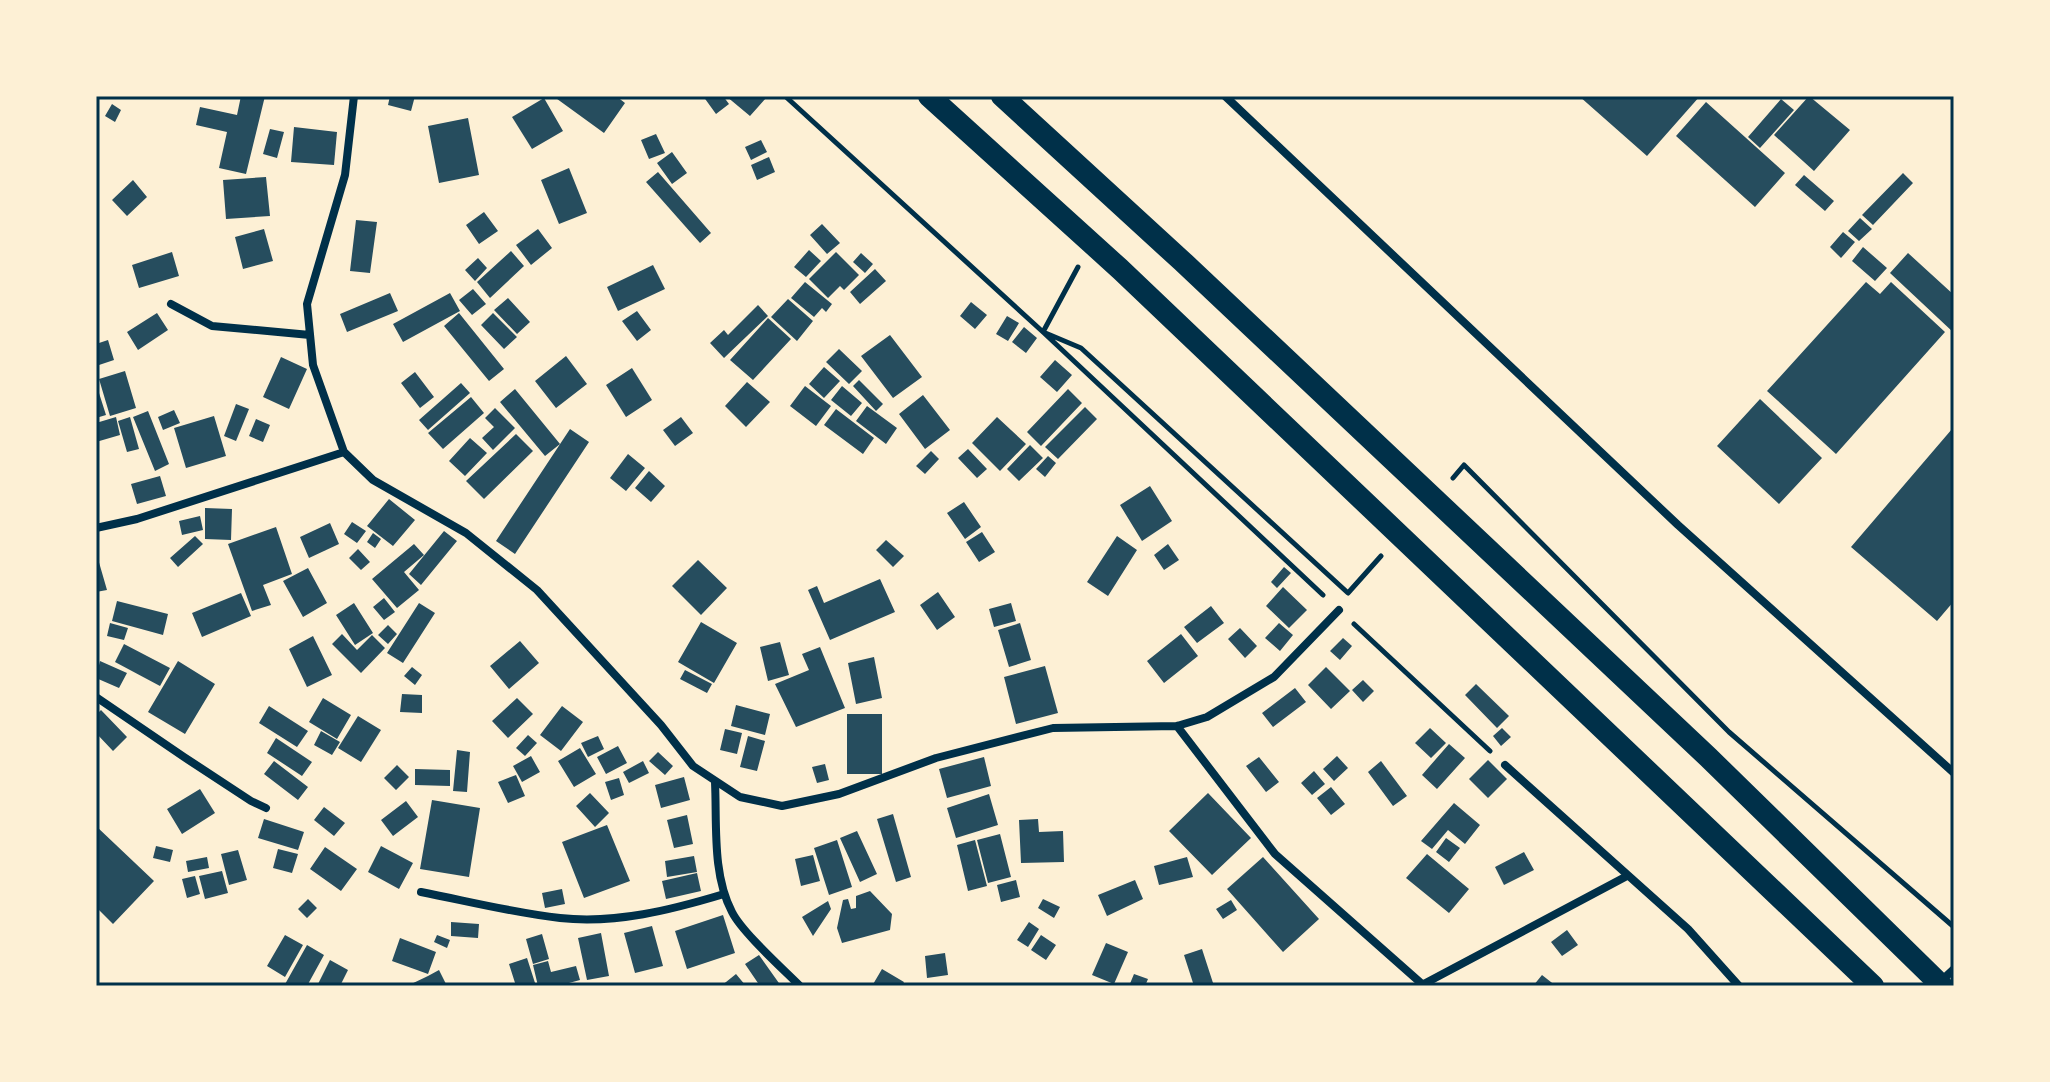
<svg xmlns="http://www.w3.org/2000/svg" width="2050" height="1082" font-family="Raleway,sans-serif">
<style>
.building{fill:#264d5e}
.lines{fill:none;stroke-linecap:round;stroke-linejoin:round}
.path{stroke:#003049;stroke-width:5}
.minor{stroke:#003049;stroke-width:8}
.trunk{stroke:#003049;stroke-width:22}
.neatline{fill:none;stroke:#003049;stroke-width:3}
</style>
<rect width="100%" height="100%" fill="#fdf0d5"/>
<path class="building" d="M241,96H265L246,174L219,168L227,132L196,125L200,107L237,115Z
M390,96H415L411,111L388,105Z
M553,96H616L625,103L604,133Z
M703,96H723L729,104L716,114Z
M726,96H763L766,98L750,116Z
M1579,96H1700L1647,156Z
M1809,96L1850,130L1814,171L1774,135Z
M544,98L563,131L532,149L512,117Z
M1781,99L1794,110L1760,148L1748,137Z
M1706,102L1785,173L1755,207L1676,136Z
M112,104L121,110L115,122L105,116Z
M468,118L479,175L439,183L428,126Z
M294,127L337,132L334,165L291,162Z
M270,129L284,132L277,158L263,154Z
M656,134L665,153L649,159L641,140Z
M761,140L767,152L751,160L745,147Z
M672,152L687,173L672,184L657,163Z
M769,157L775,172L757,180L751,165Z
M569,168L587,213L559,224L541,180Z
M658,172L711,233L700,243L646,182Z
M1903,173L1913,183L1873,225L1862,215Z
M1804,175L1834,201L1825,211L1795,185Z
M266,177L270,216L226,219L223,180Z
M133,180L147,197L127,216L112,200Z
M484,212L498,231L479,244L466,225Z
M1860,218L1872,229L1859,241L1848,231Z
M356,220L377,222L370,273L350,271Z
M822,224L840,243L827,254L810,235Z
M264,229L273,261L243,269L235,237Z
M538,229L552,248L531,265L516,245Z
M1843,232L1855,242L1841,258L1830,247Z
M1863,247L1887,268L1875,281L1852,261Z
M809,250L821,261L806,277L794,267Z
M511,251L524,266L490,298L477,282Z
M172,252L179,276L139,288L132,265Z
M836,252L859,275L844,290L840,286L828,298L809,279Z
M861,253L873,264L865,273L853,262Z
M1908,253L1954,295V333L1890,273Z
M478,258L487,268L475,281L465,270Z
M653,265L665,289L618,311L607,287Z
M875,269L886,281L860,304L850,292Z
M805,282L832,304L826,312L822,308L814,317L791,298Z
M1866,282L1880,294L1891,282L1945,332L1836,454L1767,391Z
M473,289L486,304L472,315L459,300Z
M390,293L398,311L347,332L340,314Z
M450,293L460,311L403,342L393,324Z
M508,298L530,322L517,334L494,310Z
M788,299L813,321L797,341L771,317Z
M971,302L987,315L975,329L960,316Z
M758,305L768,316L724,358L710,343L724,330L728,335Z
M637,311L651,330L637,341L622,321Z
M157,313L168,330L138,350L127,332Z
M459,313L504,369L489,381L444,326Z
M493,313L517,337L504,349L481,325Z
M1007,316L1019,323L1008,341L996,334Z
M768,318L791,339L753,380L730,360Z
M1024,327L1037,338L1026,353L1012,342Z
M890,335L922,377L893,398L861,356Z
M108,340L114,360L96,366V344Z
M839,349L862,371L849,384L826,362Z
M566,356L587,384L556,408L535,381Z
M281,357L307,369L289,409L263,397Z
M1055,360L1072,375L1057,392L1040,377Z
M824,367L840,381L824,398L809,384Z
M632,368L652,400L626,417L606,385Z
M125,371L136,408L110,416L99,379Z
M415,372L434,397L420,408L401,383Z
M859,380L883,404L876,411L853,386Z
M747,382L770,402L746,427L725,406Z
M461,383L470,393L428,430L419,420Z
M805,386L831,406L816,426L790,406Z
M842,386L862,403L851,416L831,400Z
M515,389L560,444L545,456L500,402Z
M1068,389L1082,403L1041,446L1027,432Z
M99,393L106,415L96,418V394Z
M923,395L950,430L925,449L899,414Z
M471,397L484,413L443,449L428,433Z
M1760,399L1822,458L1779,504L1717,446Z
M236,404L249,409L236,441L224,436Z
M867,406L897,428L886,444L856,421Z
M1085,407L1097,419L1058,459L1045,447Z
M495,408L515,428L493,450L482,438L494,427L485,418Z
M836,409L874,438L863,454L824,425Z
M174,410L180,423L163,430L158,417Z
M148,411L169,464L155,471L133,417Z
M214,416L226,456L186,468L174,428Z
M116,417L120,435L96,442V423Z
M130,417L139,449L127,452L118,421Z
M681,417L693,433L675,446L663,430Z
M997,417L1026,444L1000,471L972,443Z
M256,419L270,425L263,442L249,436Z
M570,429L589,442L515,554L496,541Z
M1952,429L1954,601L1937,621L1851,547Z
M516,434L533,451L484,499L466,481Z
M470,438L487,453L465,476L449,461Z
M1030,445L1043,458L1019,481L1007,469Z
M968,449L987,469L977,478L958,458Z
M931,451L939,459L925,474L916,466Z
M628,454L645,468L626,491L610,478Z
M1048,456L1056,463L1045,477L1036,469Z
M649,471L665,486L651,502L635,488Z
M160,476L166,496L137,504L131,484Z
M1150,486L1172,521L1142,541L1120,505Z
M389,499L415,520L393,546L367,526Z
M964,502L981,527L965,539L947,513Z
M205,508L232,509L231,540L205,539Z
M200,516L203,530L182,535L179,521Z
M352,522L366,531L357,543L344,534Z
M330,523L339,544L309,558L300,537Z
M276,527L292,574L263,585L271,605L252,611L228,544Z
M444,531L457,541L421,585L409,574Z
M982,532L995,552L979,562L966,542Z
M373,533L381,539L375,548L367,542Z
M195,536L203,544L178,567L170,558Z
M1117,536L1137,550L1108,596L1087,582Z
M886,540L904,556L893,567L876,550Z
M414,544L424,555L404,572L419,590L397,608L372,579Z
M1168,544L1179,560L1164,570L1154,555Z
M358,549L370,562L361,570L349,558Z
M96,552L107,590L96,592Z
M698,560L727,588L701,615L672,586Z
M1284,567L1291,573L1277,588L1271,582Z
M308,568L327,603L303,617L283,581Z
M880,579L895,612L830,640L808,590L817,586L824,603Z
M1283,587L1307,610L1289,628L1266,606Z
M938,592L955,617L937,630L920,605Z
M241,593L251,616L202,637L192,613Z
M384,598L395,612L384,620L373,607Z
M117,601L168,614L163,635L112,621Z
M354,603L373,633L355,645L336,615Z
M419,603L435,613L403,663L387,653Z
M1011,603L1016,621L994,627L989,609Z
M1211,606L1224,623L1197,643L1184,627Z
M701,622L737,643L714,683L678,662Z
M110,623L128,628L124,640L107,636Z
M1020,623L1031,660L1009,667L998,630Z
M1279,623L1293,635L1280,651L1265,638Z
M388,625L397,634L388,644L378,635Z
M1240,628L1257,646L1245,658L1228,639Z
M342,634L357,650L372,635L385,648L361,673L332,644Z
M1181,634L1198,656L1164,683L1147,661Z
M313,636L332,675L307,687L289,649Z
M1343,638L1352,646L1340,660L1330,651Z
M520,641L539,663L509,689L490,666Z
M780,642L789,675L768,681L760,647Z
M124,644L170,668L160,686L115,662Z
M820,647L845,708L796,727L775,684L809,670L802,654Z
M874,657L882,698L856,704L848,663Z
M100,661L127,673L119,688L96,678Z
M178,661L215,684L185,734L148,712Z
M1045,666L1058,713L1016,724L1004,677Z
M412,667L422,675L415,685L404,676Z
M1326,667L1350,691L1331,709L1308,685Z
M685,670L712,684L707,693L680,679Z
M1363,680L1374,691L1363,702L1352,690Z
M1476,684L1509,716L1497,728L1465,695Z
M1295,688L1306,702L1273,727L1262,713Z
M402,694L422,695V713L400,712Z
M323,698L351,715L337,739L309,722Z
M517,698L533,714L508,738L492,721Z
M736,705L770,714L765,735L731,726Z
M269,706L308,731L297,747L259,723Z
M562,706L583,722L561,751L540,735Z
M101,710L127,737L113,751L96,733V715Z
M847,714H882V774H847Z
M358,716L381,730L361,762L338,748Z
M1430,728L1446,743L1431,758L1415,743Z
M1502,728L1511,737L1501,746L1493,736Z
M725,729L742,733L737,754L720,750Z
M321,731L340,742L332,755L314,745Z
M528,735L537,743L525,756L516,748Z
M598,736L604,749L588,757L581,743Z
M748,736L765,741L757,771L740,767Z
M276,738L312,762L302,776L267,753Z
M1449,744L1465,758L1437,789L1422,775Z
M618,746L627,763L606,774L597,757Z
M580,748L596,774L574,787L558,761Z
M457,750L470,752L467,792L453,791Z
M658,752L673,766L665,775L649,761Z
M531,756L540,772L522,782L513,766Z
M1337,756L1348,768L1334,781L1323,769Z
M984,757L991,786L947,798L939,769Z
M1259,757L1279,782L1266,792L1246,766Z
M1488,760L1507,779L1488,798L1469,779Z
M274,761L308,787L298,800L264,774Z
M643,761L649,773L629,783L623,772Z
M1381,761L1407,796L1393,806L1368,772Z
M825,764L829,780L817,783L812,767Z
M397,765L409,777L396,790L384,778Z
M415,769L450,770V786L415,785Z
M1314,771L1325,784L1312,795L1301,783Z
M516,775L525,796L508,803L498,782Z
M684,777L690,800L661,808L655,785Z
M619,778L624,795L611,800L605,782Z
M1331,787L1345,804L1331,815L1317,798Z
M200,789L215,813L182,834L167,809Z
M590,793L609,813L595,827L576,806Z
M1208,793L1251,838L1212,875L1169,831Z
M989,794L998,825L956,838L947,808Z
M432,800L480,808L469,877L420,869Z
M406,801L418,817L393,836L381,820Z
M1454,803L1480,825L1465,844L1448,830L1432,849L1421,841Z
M324,807L345,823L334,836L314,820Z
M893,814L911,877L896,882L877,819Z
M687,815L693,844L674,848L667,820Z
M264,819L304,832L298,850L258,838Z
M1038,819L1039,832L1063,831L1064,862L1021,863L1019,820Z
M607,825L630,881L584,898L562,842Z
M96,826L154,881L113,924L96,907Z
M857,831L877,874L860,882L840,838Z
M1000,834L1011,877L988,883L977,840Z
M1446,838L1460,848L1449,862L1436,852Z
M837,840L852,887L829,895L814,848Z
M975,840L987,886L968,891L957,845Z
M156,846L173,850L170,862L153,858Z
M381,846L413,863L399,889L368,872Z
M325,847L357,869L341,891L310,869Z
M278,849L298,854L292,873L273,868Z
M238,850L247,880L229,885L221,854Z
M1524,852L1534,870L1504,885L1495,867Z
M1427,854L1469,889L1449,913L1406,878Z
M813,855L820,881L801,886L795,859Z
M694,856L697,872L667,877L665,861Z
M207,857L209,868L188,872L186,861Z
M1187,857L1193,877L1159,885L1154,866Z
M1263,857L1319,919L1283,952L1227,889Z
M222,871L228,893L205,899L199,876Z
M697,873L701,891L666,899L662,881Z
M195,876L200,894L187,898L182,879Z
M1016,880L1020,897L1001,902L997,885Z
M1135,880L1143,899L1107,916L1098,895Z
M562,889L565,904L545,908L542,893Z
M870,891L892,914L890,930L842,943L837,928L843,900L848,899L851,909L856,908V896Z
M308,899L317,908L307,918L298,909Z
M1043,899L1060,907L1054,918L1038,908Z
M1231,900L1237,910L1223,919L1216,909Z
M828,901L831,909L813,936L802,917Z
M723,915L735,953L687,969L675,931Z
M451,922L479,924L478,938L451,936Z
M1029,922L1039,929L1028,947L1017,940Z
M652,926L663,966L635,973L624,933Z
M1567,930L1578,945L1562,956L1551,942Z
M601,933L609,976L587,980L578,938Z
M542,934L549,959L533,964L526,939Z
M285,935L303,945L285,977L267,966Z
M437,935L450,940L447,948L434,942Z
M1041,935L1056,945L1046,960L1031,950Z
M400,938L436,952L428,974L392,961Z
M1106,943L1128,952L1114,984L1092,975Z
M307,945L324,955L307,986H284Z
M1202,949L1214,986H1194L1184,955Z
M945,953L948,975L927,978L925,956Z
M759,955L781,986H760L745,964Z
M527,958L536,986H516L509,964Z
M330,960L348,970L340,986H317Z
M548,961L551,972L576,966L580,980L558,986H538L533,965Z
M882,969L904,982L902,986H872Z
M439,970L447,986H407L428,976Z
M736,974L746,986H721Z
M1134,974L1148,979L1145,986H1129Z
M1542,975L1556,986H1533Z"/>
<g class="lines">
<path class="path" d="M785,96L1043,332L1323,595
M1078,267L1043,332L1081,348L1348,593L1381,556
M1453,478L1464,465L1729,732L1954,927
M1354,624L1490,751"/>
<path class="minor" d="M354,96L345,175L307,304L313,365L344,452L373,480L466,533L537,590L661,725L693,766L740,797L782,806L839,794L936,758L1053,728L1177,726L1207,717L1274,677L1339,610
M1225,96L1678,525L1954,773
M171,304L212,326L310,335
M96,528L137,519L344,452
M96,697L184,757L251,801L266,808
M1177,726L1275,854L1422,984
M1505,765L1688,929L1739,986
M715,782C717,824 712,874 732,912C742,932 782,968 800,986
M421,892C467,901 514,913 560,918C616,924 671,910 724,894
M1940,982L1954,969
M1420,986L1627,876"/>
<path class="trunk" d="M929,96L1120,269L1873,986
M1002,96L1182,261L1708,757L1942,986"/>
</g>
<rect width="2050" height="1082" fill="none" stroke="#fdf0d5" stroke-width="196"/>
<rect x="98" y="98" width="1854" height="886" class="neatline"/>
</svg>
